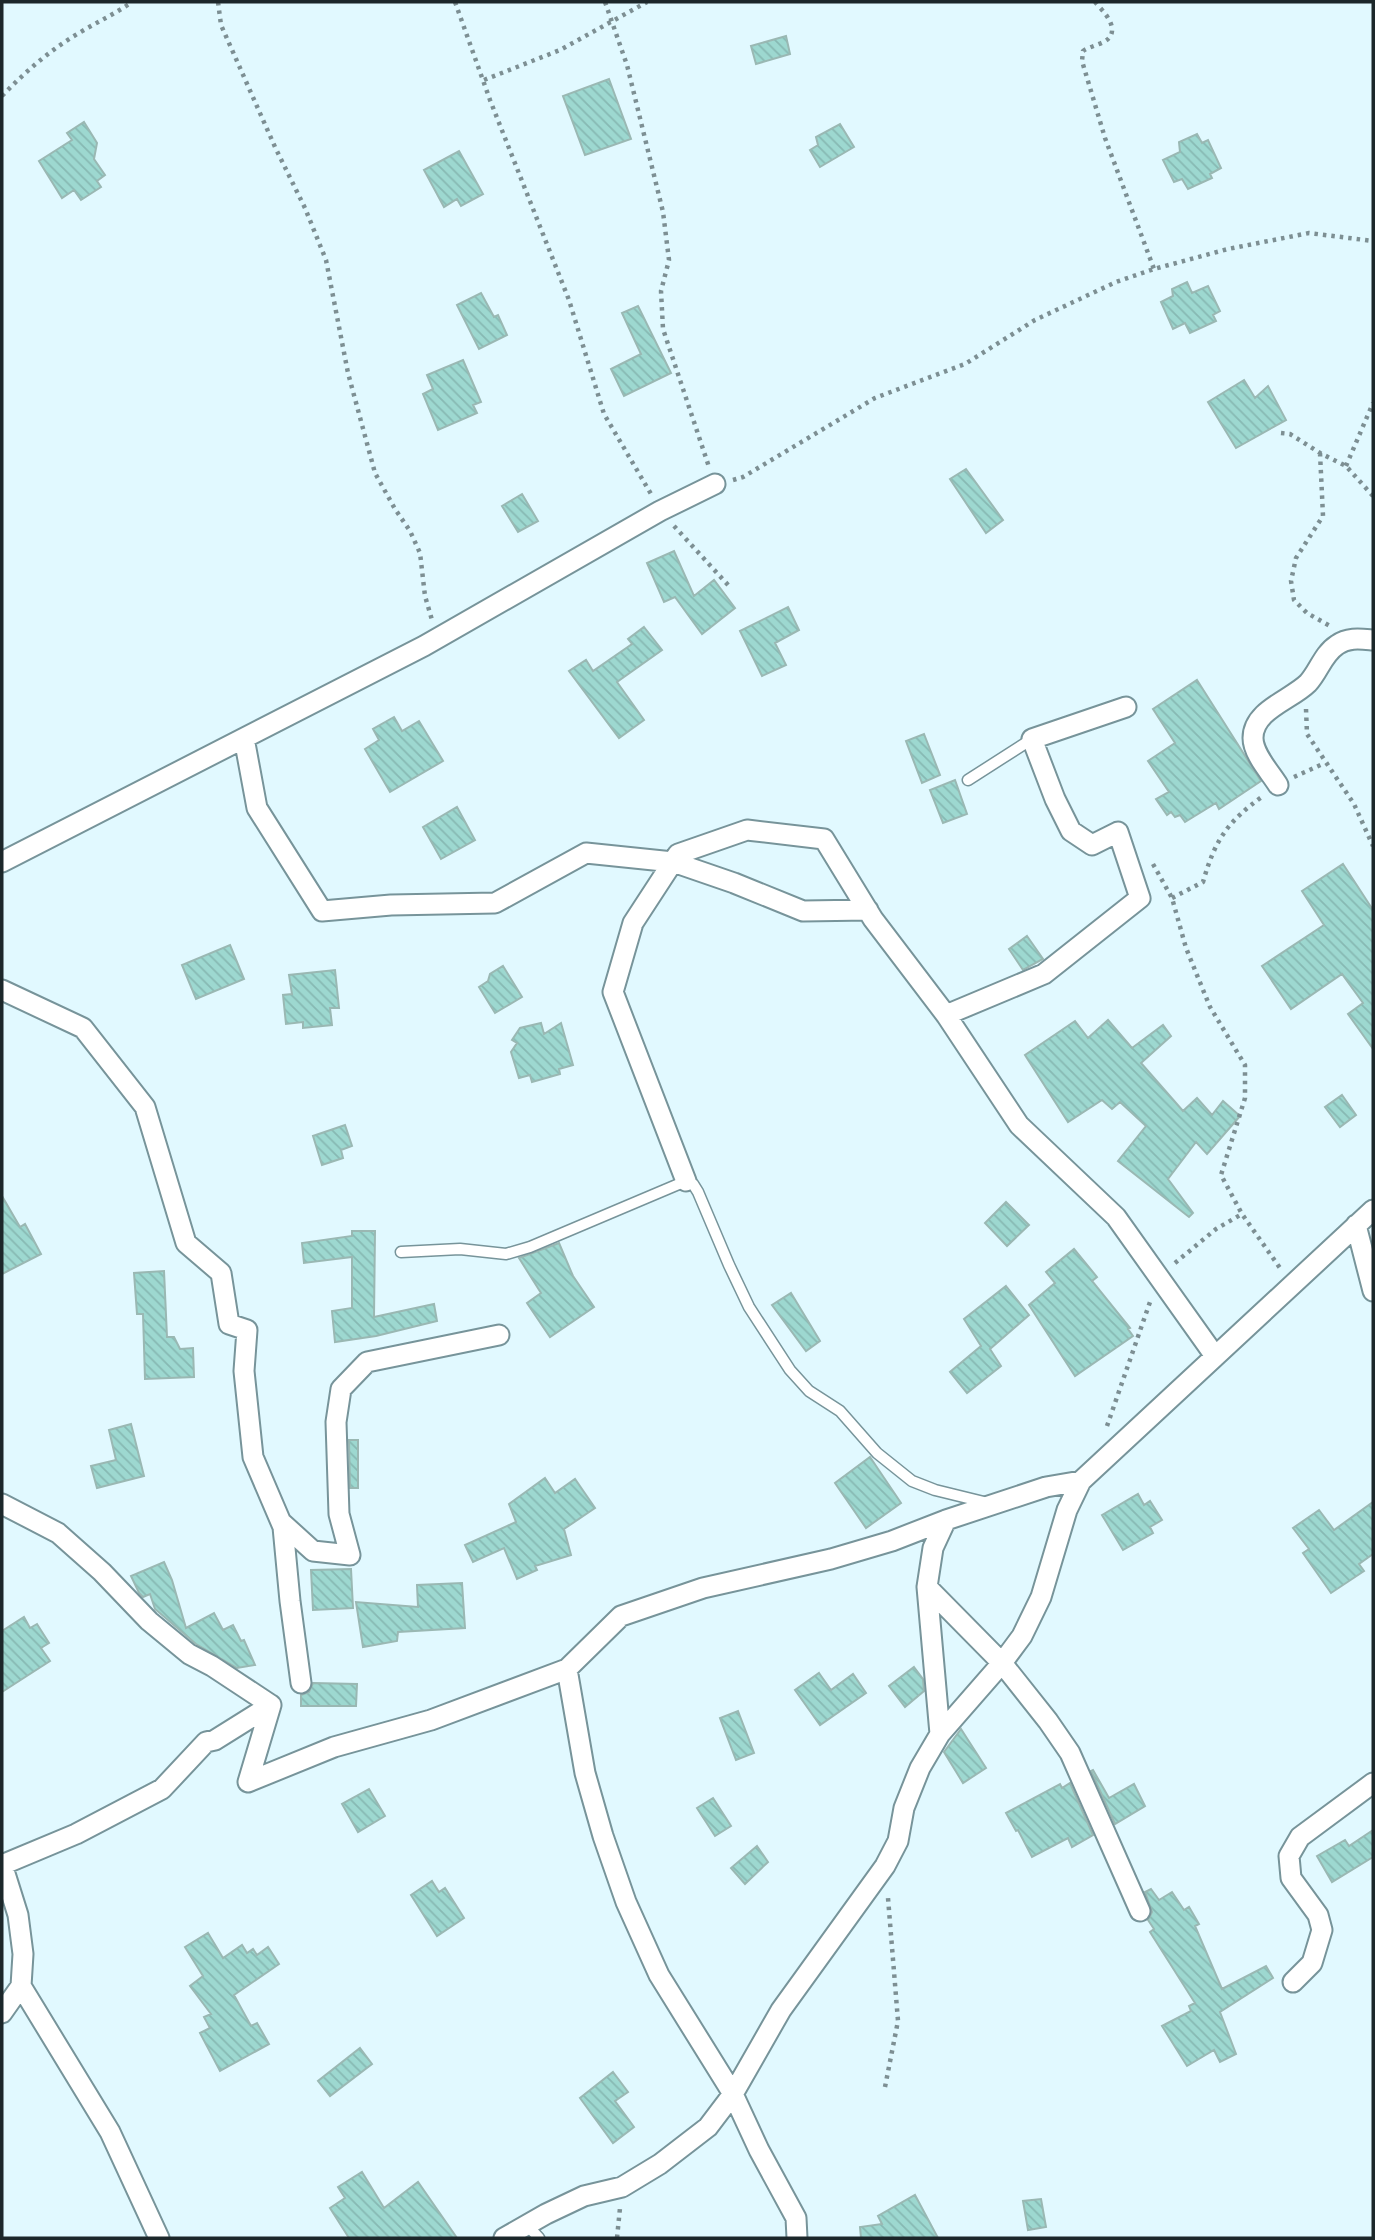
<svg xmlns="http://www.w3.org/2000/svg" width="1375" height="2240" font-family="'Titillium Web',sans-serif">
<style>
.building{fill:url(#building-back-hatch);stroke:#9ab8b3;stroke-width:2}
.lines{fill:none;stroke-linecap:round;stroke-linejoin:round}
.lane-casing{stroke:#77949a;stroke-width:13}
.street-casing{stroke:#77949a;stroke-width:23}
.path{stroke:#7d8f93;stroke-width:4.5;stroke-dasharray:3.5 5;stroke-linecap:butt}
.lane{stroke:#fff;stroke-width:10}
.street{stroke:#fff;stroke-width:19}
</style>
<defs>
<pattern id="building-back-hatch" width="6" height="6" patternUnits="userSpaceOnUse" patternTransform="scale(1.75)"><rect width="6" height="6" fill="#9dd8d0"/><path d="M-1 5l2 2M0 0l6 6M5-1l2 2" fill="none" stroke="#87b9b3"/></pattern>
</defs>
<rect width="100%" height="100%" fill="#e1f9ff"/>
<path class="building" d="M786,36L790,54L756,64L751,46Z
M609,79L631,139L585,155L563,96Z
M84,122L97,143L94,159L105,175L97,181L101,187L81,200L74,190L62,198L39,161L72,140L67,133Z
M840,124L854,147L820,167L810,150L818,145L816,137Z
M1197,134L1202,143L1208,140L1221,168L1210,174L1212,178L1188,189L1182,179L1174,182L1163,160L1180,152L1179,142Z
M459,151L483,194L461,206L457,199L444,207L424,170Z
M1187,282L1192,293L1208,286L1220,311L1213,315L1216,321L1190,333L1185,323L1173,329L1161,302L1173,296L1172,289Z
M481,293L494,317L498,315L507,335L479,349L457,305Z
M638,306L671,373L624,396L611,369L641,354L622,313Z
M463,360L481,402L473,405L477,413L438,430L423,394L433,389L427,375Z
M1244,380L1255,398L1268,386L1286,420L1236,448L1208,402Z
M966,469L1003,520L986,533L950,479Z
M522,494L538,521L518,532L502,506Z
M674,551L694,596L714,580L735,608L702,634L675,597L664,602L647,563Z
M788,607L799,630L775,643L786,665L762,676L740,631Z
M644,627L662,650L617,682L644,720L619,738L569,671L586,660L593,671L632,644L628,639Z
M1197,680L1261,781L1219,809L1216,803L1185,822L1180,815L1175,817L1171,812L1167,815L1156,799L1169,792L1148,761L1175,743L1153,709Z
M394,717L402,731L419,721L443,761L390,792L365,749L379,740L373,729Z
M924,734L940,775L922,783L906,741Z
M955,780L967,814L943,823L930,790Z
M457,807L475,840L441,859L423,827Z
M1343,864L1373,910V1049L1348,1014L1363,1003L1342,974L1291,1009L1262,966L1324,925L1302,891Z
M1027,936L1043,959L1023,970L1009,949Z
M230,945L244,979L196,999L182,965Z
M503,966L522,997L495,1013L479,987L488,981L490,974Z
M335,970L339,1008H330L332,1025L303,1028V1022L286,1024L283,995L292,994L289,975Z
M1108,1020L1132,1048L1163,1025L1171,1036L1141,1063L1183,1111L1197,1098L1212,1115L1223,1101L1240,1116L1207,1154L1196,1142L1168,1179L1193,1213L1189,1217L1118,1161L1146,1126L1120,1102L1112,1109L1102,1100L1068,1122L1025,1055L1075,1021L1088,1038Z
M541,1023L544,1034L561,1023L573,1065L559,1069L560,1074L532,1082L530,1075L519,1078L511,1052L517,1043L512,1040L520,1028Z
M1342,1095L1356,1115L1340,1127L1325,1107Z
M345,1125L352,1146L341,1150L343,1158L322,1165L313,1136Z
M2,1196L20,1227L25,1224L41,1254L2,1274Z
M1006,1202L1029,1225L1007,1246L985,1223Z
M352,1231H375L374,1317L434,1304L437,1321L376,1336L335,1342L332,1311L352,1308V1257L304,1263L302,1243L352,1236Z
M559,1243L573,1276L594,1307L550,1337L527,1303L541,1293L519,1258Z
M1074,1249L1097,1277L1092,1281L1130,1328L1128,1329L1133,1336L1075,1376L1029,1305L1055,1283L1046,1272Z
M164,1271L167,1337H174L180,1349L193,1348L194,1377L145,1379L143,1314H137L134,1273Z
M1006,1286L1029,1315L990,1349L1001,1366L967,1393L950,1372L981,1346L964,1319Z
M791,1293L820,1341L806,1351L772,1305Z
M131,1424L144,1476L97,1488L91,1466L116,1460L109,1430Z
M349,1440H358V1488H350Z
M870,1457L901,1503L866,1528L835,1483Z
M545,1478L555,1493L575,1479L595,1508L564,1529L571,1555L535,1566L537,1570L517,1579L504,1548L473,1562L465,1545L516,1522L509,1504Z
M1138,1494L1144,1505L1150,1501L1162,1520L1150,1527L1153,1533L1123,1550L1102,1515Z
M1373,1502V1554L1359,1564L1364,1571L1331,1593L1303,1553L1309,1549L1293,1528L1319,1510L1334,1530Z
M164,1562L172,1580L186,1628L214,1613L223,1630L233,1625L241,1641L244,1640L255,1665L237,1668L196,1644L155,1609L150,1594L143,1597L139,1593L131,1576Z
M351,1569L353,1608L313,1610L311,1570Z
M462,1583L465,1628L398,1632L397,1641L363,1647L356,1602L418,1607L417,1585Z
M24,1617L30,1628L37,1624L49,1643L41,1648L50,1661L2,1692V1631Z
M914,1667L923,1679L924,1691L905,1707L889,1686Z
M819,1673L831,1690L853,1674L866,1693L820,1725L795,1690Z
M313,1683L357,1684L356,1706H301V1695L309,1692Z
M738,1711L754,1753L736,1760L720,1718Z
M961,1729L986,1768L963,1783L944,1752Z
M1093,1770L1109,1798L1134,1784L1145,1806L1115,1824L1091,1771Z
M1070,1783L1093,1835L1072,1847L1068,1838L1032,1857L1018,1830L1016,1831L1006,1813L1060,1784L1062,1788Z
M369,1789L385,1816L358,1832L342,1804Z
M713,1798L731,1826L715,1836L697,1808Z
M1373,1830V1857L1332,1882L1317,1856L1345,1840L1349,1846Z
M757,1846L768,1862L745,1884L731,1868Z
M432,1881L439,1892L445,1888L464,1918L437,1936L411,1895Z
M1151,1889L1159,1900L1172,1892L1184,1910L1189,1907L1199,1924L1195,1926L1222,1989L1266,1966L1273,1978L1220,2012L1236,2054L1220,2062L1214,2050L1187,2066L1162,2026L1191,2011L1189,2006L1195,2003L1150,1932L1154,1929L1148,1920L1152,1912L1145,1892Z
M208,1933L223,1958L242,1945L247,1953L253,1949L257,1955L268,1947L279,1964L234,1995L251,2026L257,2023L269,2044L220,2071L200,2033L210,2028L204,2017L211,2014L190,1986L203,1976L185,1947Z
M360,2048L372,2064L330,2096L318,2081Z
M613,2072L628,2092L615,2101L634,2127L613,2143L580,2098Z
M362,2172L384,2208L418,2182L457,2238H349L330,2208L345,2198L338,2187Z
M915,2195L938,2238H861L860,2227L882,2224L878,2216Z
M1041,2199L1046,2227L1028,2230L1023,2201Z"/>
<g class="lines">
<defs>
<path id="lane" d="M968,780L1032,739
M401,1252L460,1249L506,1254L530,1247L686,1181L693,1184L698,1192L729,1265L749,1307L790,1370L809,1391L840,1411L877,1453L912,1481L935,1490L988,1503
M527,2225L539,2238"/>
<path id="street" d="M244,738L257,808L322,911L391,905L495,903L586,853L673,862L734,883L803,911L868,910
M1278,785C1270,772 1253,754 1253,738C1253,710 1291,700 1308,683C1319,671 1323,654 1337,645C1348,637 1361,639 1373,640
M2,862L424,646L660,511L715,484
M2,990L83,1028L145,1107L186,1243L221,1273L229,1324L247,1330L244,1371L253,1457L283,1527L290,1601L301,1683
M946,1015L1044,974L1140,898L1118,832L1092,845L1071,831L1055,799L1032,739L1126,707
M686,1181L613,992L633,923L678,854L747,830L824,839L873,919L946,1015L1019,1125L1116,1217L1215,1356
M1356,1225L1373,1291
M2,1504L58,1533L102,1572L149,1621L189,1654L212,1666L271,1705
M281,1522L313,1551L350,1555L339,1514L336,1422L341,1389L367,1362L499,1335
M927,1587L1002,1663L1048,1721L1070,1753L1140,1911
M567,1669L585,1773L603,1836L626,1902L659,1975L733,2094L759,2150L796,2218L797,2238
M271,1705L248,1782L334,1747L431,1720L567,1669L621,1616L703,1588L831,1559L892,1541L946,1520L1046,1487L1081,1481
M940,1734L927,1587L933,1548L946,1520
M2,1864L18,1915L23,1954L21,1986L2,2013
M2,1865L76,1834L162,1789L206,1742L215,1740L271,1705
M1293,1982L1312,1963L1322,1930L1318,1915L1291,1878L1289,1856L1300,1837L1373,1783
M21,1986L110,2132L159,2238
M504,2238L546,2214L584,2196L622,2187L660,2164L708,2127L733,2094L781,2010L885,1866L898,1841L904,1808L920,1768L940,1734L1002,1663L1022,1636L1041,1597L1067,1510L1081,1481L1373,1210"/>
</defs>
<use href="#lane" class="lane-casing"/>
<use href="#street" class="street-casing"/>
<path class="path" d="M218,2L221,25L275,147L305,208L326,260L348,373L375,473L395,509L410,531L420,553L425,596L432,620
M455,2L490,100L569,300L604,414L651,494
M605,2L627,65L663,212L669,260L661,291L663,329L709,467
M1095,2C1102,10 1119,26 1109,38C1104,44 1090,46 1083,51L1082,61L1105,138L1154,269
M484,80L560,50L647,2
M2,96C25,72 50,50 79,33C97,22 115,14 132,2
M1281,433L1290,434L1320,453L1346,466L1373,496
M1320,453L1323,516L1296,558L1291,581L1294,600L1307,613L1330,626
M1346,466L1373,403
M733,480L743,477L875,398L965,364L1035,320L1116,282L1154,269L1228,249L1309,233L1373,241
M674,526L729,586
M1306,709L1307,734L1354,804L1373,846
M1294,777L1325,763
M1153,864L1172,898L1186,948L1210,1007L1245,1065V1098L1221,1175L1242,1214L1280,1268
M1172,898L1203,882C1215,840 1227,822 1263,796
M1175,1263L1216,1229L1242,1214
M1107,1426L1150,1302
M885,2087L898,2021L888,1898
M617,2238L620,2208"/>
<use href="#lane" class="lane"/>
<use href="#street" class="street"/>
</g>
<rect width="1375" height="2240" fill="none" stroke="#1c272a" stroke-width="7"/>
</svg>
